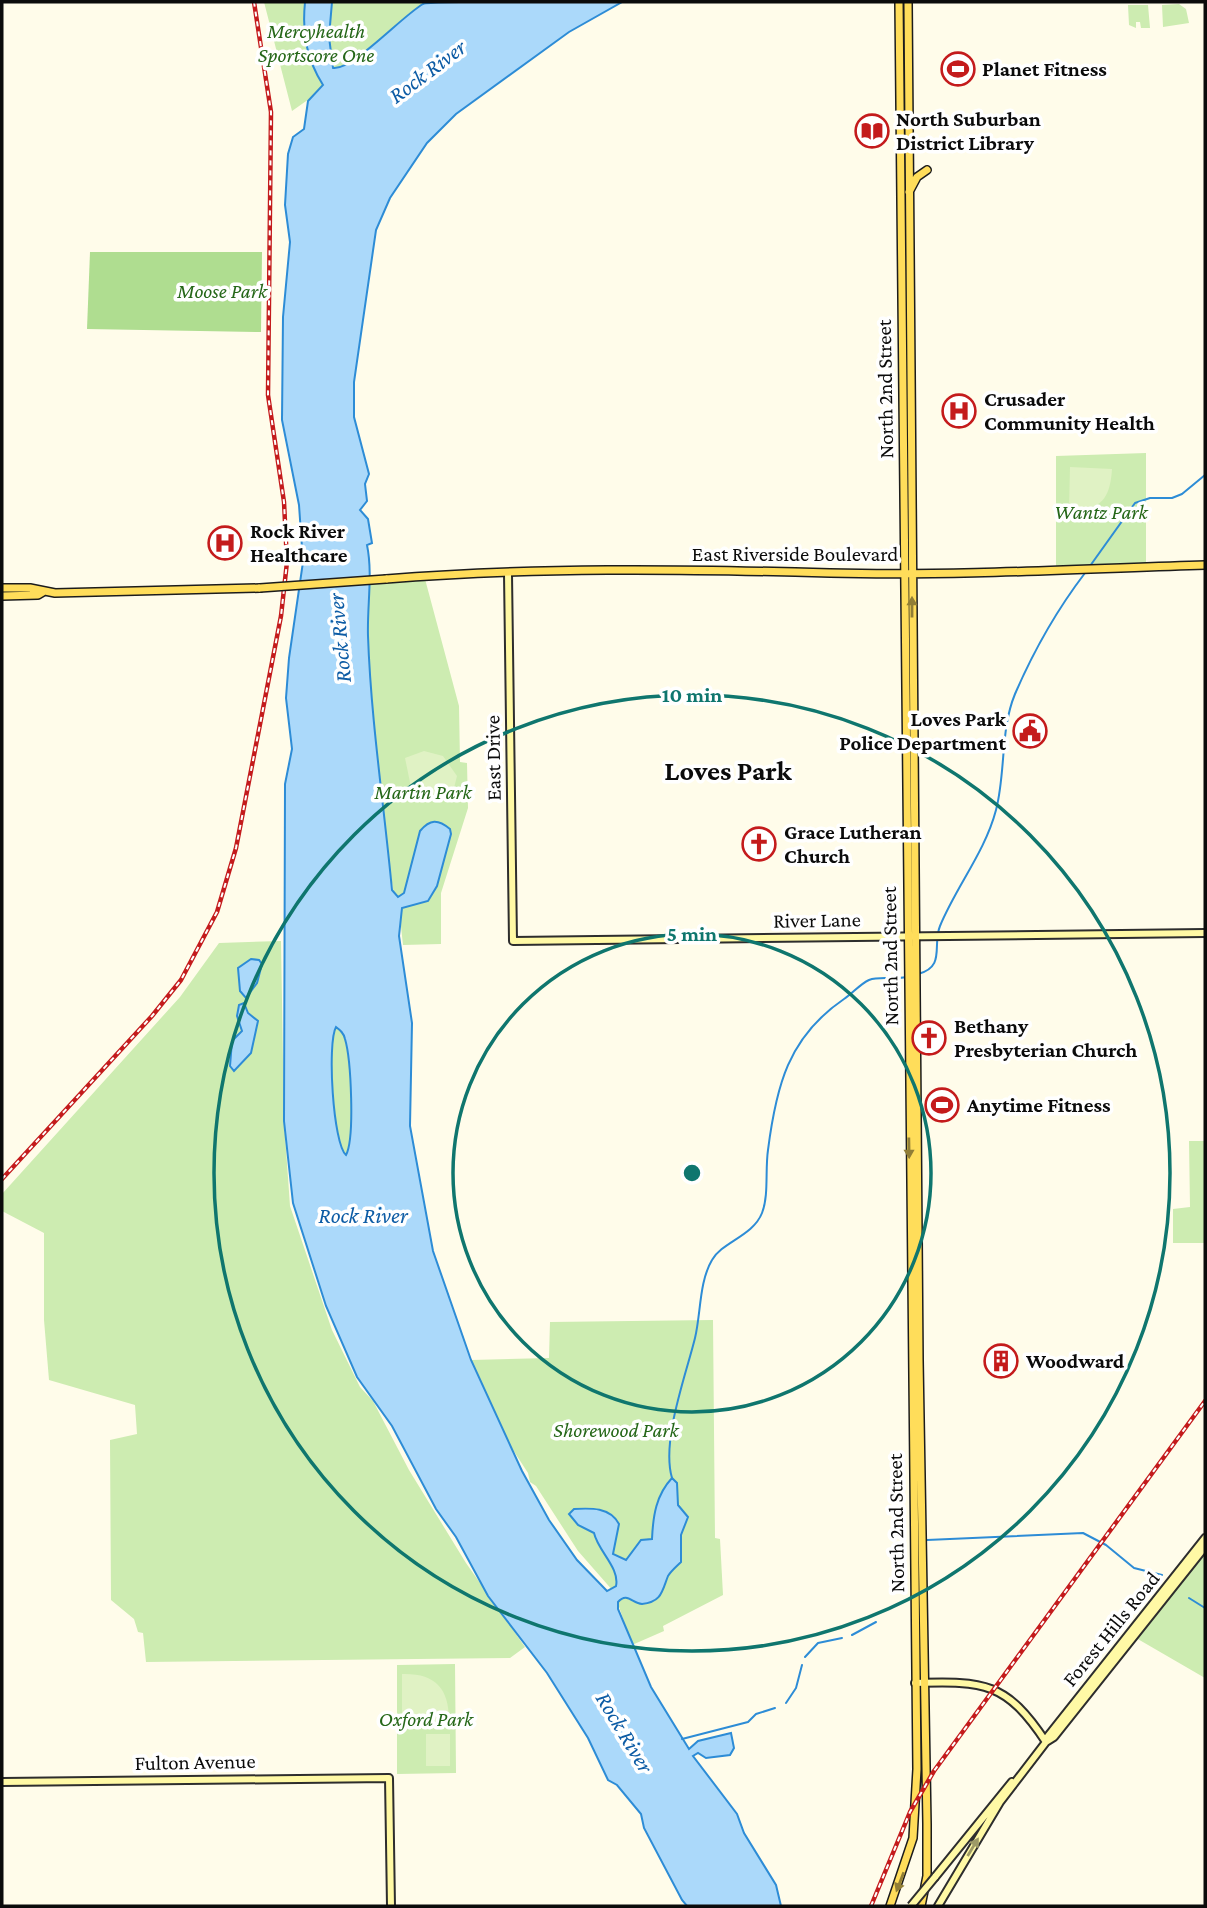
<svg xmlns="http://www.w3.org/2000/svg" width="1207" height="1908" font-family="'Crimson Pro',serif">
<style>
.green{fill:#cdecb1}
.forest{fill:#afdd90}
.pitch{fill:#e0f2c4}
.water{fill:#abd9fa;stroke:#2d8cd6;stroke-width:2;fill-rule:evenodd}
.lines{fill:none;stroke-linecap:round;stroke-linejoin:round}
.stream{stroke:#2d8cd6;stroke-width:2}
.secondary-casing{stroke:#2d2d2d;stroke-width:10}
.primary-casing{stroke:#1c1c1c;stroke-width:10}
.secondary{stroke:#fff9a5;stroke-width:6}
.primary{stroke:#ffdd5a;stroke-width:7}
.rail-casing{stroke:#c41b1c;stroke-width:4.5}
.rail{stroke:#fff;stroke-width:2;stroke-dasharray:5;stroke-linecap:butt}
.secondary-bridge-casing{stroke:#2d2d2d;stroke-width:10;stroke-linecap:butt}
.primary-bridge-casing{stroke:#1c1c1c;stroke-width:10;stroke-linecap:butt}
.secondary-bridge{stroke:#fff9a5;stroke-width:6}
.primary-bridge{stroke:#ffdd5a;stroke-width:7}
.oneway{fill:#917e36}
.oneway2{fill:#9d9a67}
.ring{fill:none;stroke:#0f766e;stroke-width:3.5}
.labels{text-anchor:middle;stroke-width:7;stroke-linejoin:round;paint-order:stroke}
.park-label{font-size:21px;font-style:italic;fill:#256718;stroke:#fff}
.poi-label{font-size:21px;font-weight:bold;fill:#0b0b0b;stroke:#fff;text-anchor:start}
.street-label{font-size:21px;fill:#0b0b0b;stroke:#fff}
.water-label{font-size:23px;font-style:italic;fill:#0d5ca5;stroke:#fff}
.district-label{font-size:28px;font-weight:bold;fill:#0b0b0b;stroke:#fff}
.centre{fill:#0f766e;stroke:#fff;stroke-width:3.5}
.ring-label{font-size:21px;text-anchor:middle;font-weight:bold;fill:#0f766e;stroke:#fff;stroke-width:7;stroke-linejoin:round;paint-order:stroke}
</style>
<rect width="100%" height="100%" fill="#fffcea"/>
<path class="green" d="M264,2H447L292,111Z
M1179,4L1186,9L1189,23L1163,27L1162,5Z
M1128,5H1148L1150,28H1141L1140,22H1136V28L1129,25Z
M1146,453V567L1056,568V456Z
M425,579L459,706L460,762L467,763L468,808L441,893V944L403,945L398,899L393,889C377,788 368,688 366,585Z
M281,941L284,1121L290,1206L332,1330L360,1387L373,1401L409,1470L466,1563L525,1647L510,1658L146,1662L143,1633L138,1632L134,1619L111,1600L110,1440L137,1434L135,1405L49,1380L44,1320V1233L2,1211V1194L180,997L219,943Z
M336,1026C340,1030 344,1033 345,1039C351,1059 355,1140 346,1155C333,1141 326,1044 336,1026Z
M1189,1141H1205V1243H1173V1209L1190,1207Z
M713,1320L715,1538L720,1539L723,1595L663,1626L664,1631L632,1645L614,1592L578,1551L536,1486L530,1482L528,1473L493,1419L471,1360L549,1358L550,1322Z
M1205,1550V1678L1136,1638Z
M455,1664L456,1773L397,1774V1665Z"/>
<path class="forest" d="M90,252H262L261,332L87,329Z"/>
<path class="pitch" d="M1070,467L1112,469C1110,501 1100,509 1069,512Z
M424,751L443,756L457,776L451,800L418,801L413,797L405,758Z
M402,1674C435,1673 449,1688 449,1720L405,1722L402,1718Z
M426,1734H450V1766H426Z"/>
<path class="water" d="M305,2H332L329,37L333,68C352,71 402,16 423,4C433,0 597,2 622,2L569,32L456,114L427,143L390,198L376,230L354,382V417L369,474L365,484L367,501L360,510L368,519L372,543L367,545C373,574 367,606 368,636C371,721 384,805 392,890L398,897L404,893L420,831C430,819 438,819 450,829L451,834L437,886L428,901L402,908L399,936L412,1023L410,1126L433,1251L471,1360L522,1471L549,1520L577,1560L607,1591L616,1586C620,1568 598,1551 594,1533L578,1525L569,1514L574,1509C591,1508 610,1507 619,1524L613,1554L626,1560L641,1540L652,1539C653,1516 656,1495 672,1478L677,1483L678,1505L688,1517L681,1535V1562C677,1566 671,1571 668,1576C662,1591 662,1602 642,1604C632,1603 627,1592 618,1602V1609L651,1687L689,1749L698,1741L731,1733L734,1748L730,1755L706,1758L698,1753L693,1756L737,1814L744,1833L776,1885L781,1906H687L682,1900L644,1828L641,1814L617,1785L608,1780L588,1738L547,1673L488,1596L456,1537L436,1509L392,1426L357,1377L326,1306L293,1203L284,1121L285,784L292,749L286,698L289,658L303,562L299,505L282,420L283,317L290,242L285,205L288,154L293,137L304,129L308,101L323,85C306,58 302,33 305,2ZM336,1027C340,1030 344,1033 345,1039C351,1059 355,1138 346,1155C333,1144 327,1043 336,1027Z
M251,959L259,960L262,964L257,983L246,998L240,991L238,968Z
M244,1003L248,1013L258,1021L251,1053L234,1071L230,1066L232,1041L242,1031L237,1016L239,1005Z"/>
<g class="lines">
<path class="stream" d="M1090,566L1135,503L1150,498H1172L1182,494L1205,475
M918,974C946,967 932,945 940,926C956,887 985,852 996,810C1006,772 1000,730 1015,694C1034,650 1056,611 1085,573
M672,1478C661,1441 686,1375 695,1338C701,1313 699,1282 712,1260C722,1242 753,1236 762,1213C769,1195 765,1170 768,1150C776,1087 788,1037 844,999C852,994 860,984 869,980C880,976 894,980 906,977
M927,1540L1083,1533L1106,1545L1134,1568L1162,1575
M1189,1598L1205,1608
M852,1635L876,1622
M805,1657L818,1643L842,1638
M786,1703L796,1688L802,1665
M682,1739L748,1722L756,1714L775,1708"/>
<defs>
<path id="secondary" d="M508,574L513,941L1205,933
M915,1683C985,1681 1006,1682 1046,1742
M1046,1742L1054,1737L1205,1547
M2,1782L389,1778L391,1906
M935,1877L1012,1782
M938,1906L1000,1802L1046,1742L1048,1736L1205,1538"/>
<path id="primary" d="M908,2L919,1360L927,1824V1876L921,1906
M909,192L917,177L927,170
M386,579C532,567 683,569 830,573C954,576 1081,569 1205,565
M2,588H30L55,593L260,588
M2,596L38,595L43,592
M890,1906L913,1838L917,1769L899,2"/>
</defs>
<use href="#secondary" class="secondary-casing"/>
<use href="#primary" class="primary-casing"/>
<use href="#secondary" class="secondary"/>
<use href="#primary" class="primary"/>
<defs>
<path id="rail" d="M2,1179L152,1016L181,980L217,912L236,848L281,616L287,562L284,502L268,395L271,112L254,2
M871,1906L910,1812L934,1771L1205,1401"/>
</defs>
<use href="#rail" class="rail-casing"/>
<use href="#rail" class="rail"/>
<defs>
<path id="secondary-bridge" d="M911,1906L935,1877"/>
<path id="primary-bridge" d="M260,588L386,579"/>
</defs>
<use href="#secondary-bridge" class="secondary-bridge-casing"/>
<use href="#primary-bridge" class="primary-bridge-casing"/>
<use href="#secondary-bridge" class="secondary-bridge"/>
<use href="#primary-bridge" class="primary-bridge"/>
</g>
<defs><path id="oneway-solid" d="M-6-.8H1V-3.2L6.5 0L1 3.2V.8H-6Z" transform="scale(1.75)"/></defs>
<g class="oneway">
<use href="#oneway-solid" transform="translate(912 607) rotate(-90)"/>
<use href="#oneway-solid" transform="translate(909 1148) rotate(89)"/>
<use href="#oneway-solid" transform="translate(900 1882) rotate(111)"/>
</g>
<use class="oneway2" href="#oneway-solid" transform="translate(973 1847) rotate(-59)"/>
<g class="ring">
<circle cx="692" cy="1173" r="239"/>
<circle cx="692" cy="1173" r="478"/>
</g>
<defs>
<symbol id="stadium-ring" viewBox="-11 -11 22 22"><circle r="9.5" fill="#fff" stroke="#c41b1c" stroke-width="1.5"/><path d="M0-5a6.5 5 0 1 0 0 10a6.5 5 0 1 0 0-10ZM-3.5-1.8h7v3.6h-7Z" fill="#c41b1c"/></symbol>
<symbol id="library-ring" viewBox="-11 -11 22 22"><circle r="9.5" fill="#fff" stroke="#c41b1c" stroke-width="1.5"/><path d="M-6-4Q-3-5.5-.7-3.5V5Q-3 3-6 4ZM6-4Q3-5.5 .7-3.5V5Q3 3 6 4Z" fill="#c41b1c"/></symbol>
<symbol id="hospital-ring" viewBox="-11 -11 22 22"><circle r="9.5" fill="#fff" stroke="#c41b1c" stroke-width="1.5"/><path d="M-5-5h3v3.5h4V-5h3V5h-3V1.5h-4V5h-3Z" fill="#c41b1c"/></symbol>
<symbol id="civic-ring" viewBox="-11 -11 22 22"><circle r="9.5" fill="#fff" stroke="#c41b1c" stroke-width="1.5"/><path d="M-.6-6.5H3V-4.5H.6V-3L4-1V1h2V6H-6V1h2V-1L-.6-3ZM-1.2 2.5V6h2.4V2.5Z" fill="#c41b1c"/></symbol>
<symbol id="church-ring" viewBox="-11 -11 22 22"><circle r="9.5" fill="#fff" stroke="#c41b1c" stroke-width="1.5"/><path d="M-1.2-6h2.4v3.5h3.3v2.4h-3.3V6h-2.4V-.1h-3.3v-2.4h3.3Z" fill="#c41b1c"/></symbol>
<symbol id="building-ring" viewBox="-11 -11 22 22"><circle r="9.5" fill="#fff" stroke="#c41b1c" stroke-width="1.5"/><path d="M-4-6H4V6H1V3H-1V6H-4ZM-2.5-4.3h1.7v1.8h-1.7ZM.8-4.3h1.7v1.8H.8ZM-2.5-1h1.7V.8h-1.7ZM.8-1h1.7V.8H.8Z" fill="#c41b1c"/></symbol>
</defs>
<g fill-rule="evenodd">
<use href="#stadium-ring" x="939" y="50" width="38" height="38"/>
<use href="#library-ring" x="853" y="112" width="38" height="38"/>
<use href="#hospital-ring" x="940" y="392" width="38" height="38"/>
<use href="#hospital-ring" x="206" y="524" width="38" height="38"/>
<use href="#civic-ring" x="1011" y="712" width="38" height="38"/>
<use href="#church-ring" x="740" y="825" width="38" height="38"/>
<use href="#church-ring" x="910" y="1019" width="38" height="38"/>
<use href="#stadium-ring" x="923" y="1086" width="38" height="38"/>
<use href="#building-ring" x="982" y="1342" width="38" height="38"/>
</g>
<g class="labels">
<g class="park-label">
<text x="316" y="38">Mercyhealth<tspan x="316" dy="24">Sportscore One</tspan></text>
<text x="222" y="298">Moose Park</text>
<text x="1101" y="519">Wantz Park</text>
<text x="423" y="799">Martin Park</text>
<text x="616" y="1437">Shorewood Park</text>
<text x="426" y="1726">Oxford Park</text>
</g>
<g class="poi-label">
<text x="982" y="76">Planet Fitness</text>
<text x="896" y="126">North Suburban<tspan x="896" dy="24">District Library</tspan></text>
<text x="984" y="406">Crusader<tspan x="984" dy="24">Community Health</tspan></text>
<text x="250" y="538">Rock River<tspan x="250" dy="24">Healthcare</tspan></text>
<text x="1006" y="726" text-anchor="end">Loves Park<tspan x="1006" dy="24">Police Department</tspan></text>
<text x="784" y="839">Grace Lutheran<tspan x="784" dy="24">Church</tspan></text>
<text x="954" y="1033">Bethany<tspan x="954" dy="24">Presbyterian Church</tspan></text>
<text x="967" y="1112">Anytime Fitness</text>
<text x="1026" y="1368">Woodward</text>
</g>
<g class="street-label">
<text transform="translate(885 389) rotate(-91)" y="7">North 2nd Street</text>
<text x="795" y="561">East Riverside Boulevard</text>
<text transform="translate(493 758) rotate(-91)" y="7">East Drive</text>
<text transform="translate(817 920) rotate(-1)" y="7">River Lane</text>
<text transform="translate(890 956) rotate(-91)" y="7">North 2nd Street</text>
<text transform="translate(896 1523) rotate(-91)" y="7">North 2nd Street</text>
<text transform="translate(1111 1629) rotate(-51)" y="7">Forest Hills Road</text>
<text transform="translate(195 1762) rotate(-1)" y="7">Fulton Avenue</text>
</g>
<g class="water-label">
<text transform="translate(427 71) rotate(-37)" y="8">Rock River</text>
<text transform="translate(339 638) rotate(-95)" y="8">Rock River</text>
<text x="363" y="1223">Rock River</text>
<text transform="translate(625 1732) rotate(59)" y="8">Rock River</text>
</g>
<g class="district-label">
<text x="728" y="780">Loves Park</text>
</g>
</g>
<circle cx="692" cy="1173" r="10" class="centre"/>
<g class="ring-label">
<text x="692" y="702">10 min</text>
<text x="692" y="941">5 min</text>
</g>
<rect width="1207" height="1908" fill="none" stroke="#0b0b0b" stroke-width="7"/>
</svg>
